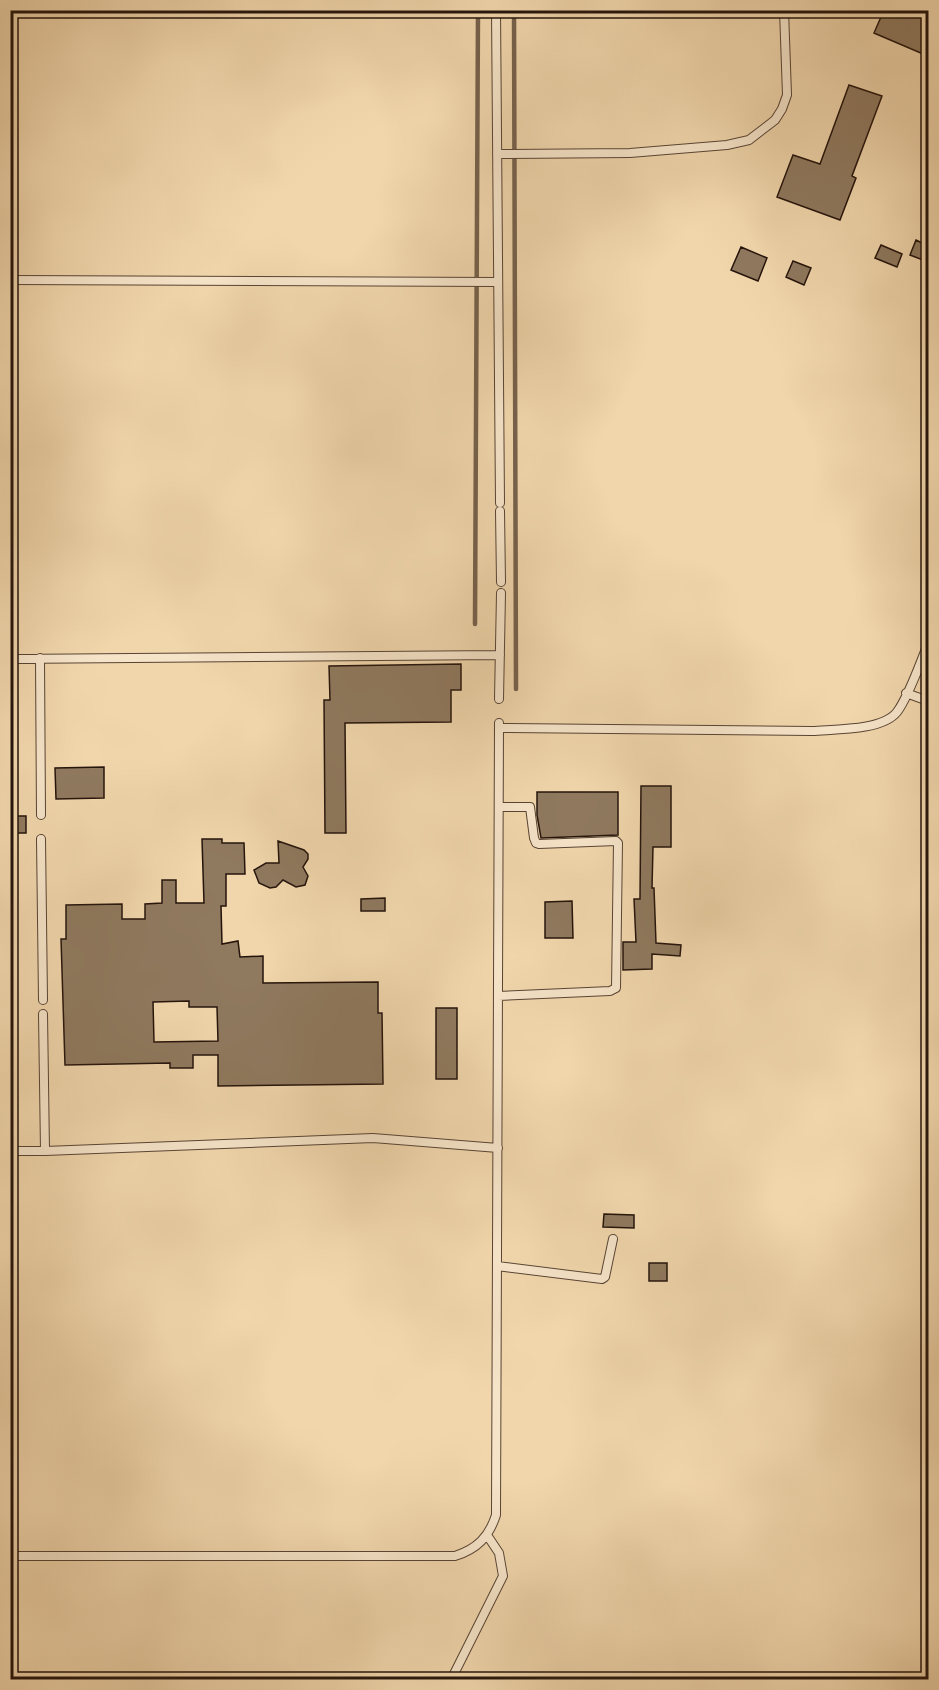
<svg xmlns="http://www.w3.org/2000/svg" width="939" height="1690" font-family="'Libre Bodoni',serif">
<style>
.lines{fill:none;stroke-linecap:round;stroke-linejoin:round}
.stream{stroke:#76614c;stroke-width:4.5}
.building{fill:#8f795f;stroke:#25140c;stroke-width:1.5;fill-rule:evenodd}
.service-casing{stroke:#584434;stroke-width:10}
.service{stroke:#f6e4c9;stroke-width:8}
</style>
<rect width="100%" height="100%" fill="#f1d6ac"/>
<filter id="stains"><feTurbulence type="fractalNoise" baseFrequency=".00333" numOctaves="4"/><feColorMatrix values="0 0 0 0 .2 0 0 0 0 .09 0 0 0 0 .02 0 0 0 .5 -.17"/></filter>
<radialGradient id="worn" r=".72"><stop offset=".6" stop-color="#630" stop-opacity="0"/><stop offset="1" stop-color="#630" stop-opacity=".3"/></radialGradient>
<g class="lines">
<path class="stream" d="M514,10L516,689
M475,624L478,10"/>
</g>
<path class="building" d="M884,10H928V40L923,54L874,33Z
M849,85L882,96L852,176L856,178L840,220L777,197L793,155L820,164Z
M916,240L928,246V262L910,255Z
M881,245L902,254L897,267L875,258Z
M741,247L767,258L758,281L731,270Z
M793,261L811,268L804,285L786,277Z
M461,664V690H451V722L345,723L346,833H325L324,700H330L329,666Z
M104,767V798L56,799L55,768Z
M641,786H671V847H653L652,888H654L656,943L681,945L680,956L652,954V969L623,970V942H636L634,899H640Z
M537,792H618V835L541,838L537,815Z
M10,816H26V833H10Z
M202,839H222V843H244L245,874H226V906H221L222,944L238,941L240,957L263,956V983L378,982V1013H382L383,1084L218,1086V1055H193V1068H170V1063L65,1065L61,939H66V905L122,904V919H145V904L162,903V880H176V903H204ZM189,1001V1007H217L218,1041L154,1042L153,1002Z
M278,841L304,850L308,854V859L303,867L308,876L305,885L296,887L283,880L276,887L270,888L259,883L254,870L266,863H279Z
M385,898V911H361V899Z
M572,901L573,938H545V902Z
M436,1008H457V1079H436Z
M604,1214L634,1215V1228L603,1227Z
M649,1263H667V1281H649Z"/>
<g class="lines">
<defs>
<path id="service" d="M496,10L500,503
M497,154L630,153L727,145L749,140L775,120L782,109L787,95L784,10
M10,280L498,282
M500,511L501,582
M40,658L41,815
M10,659L500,655
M906,693L928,701
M499,699L501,593
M500,728L812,731C834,729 882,731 897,712C909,696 920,663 928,644
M41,839L43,1000
M498,996L610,991L616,988L618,843L616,841L539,844L536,843L534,838L530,807H499
M10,1151H45L43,1014
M45,1151L373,1138L498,1148
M497,1266L602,1279L605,1277L613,1239
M10,1556H455C477,1549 489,1537 496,1515L499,723
M451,1680L503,1576L499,1553L487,1535"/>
</defs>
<use href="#service" class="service-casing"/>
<use href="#service" class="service"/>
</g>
<rect width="939" height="1690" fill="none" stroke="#f1d6ac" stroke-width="36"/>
<rect x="12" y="12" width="915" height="1666" fill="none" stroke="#25140c" stroke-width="3"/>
<rect x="18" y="18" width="903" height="1654" fill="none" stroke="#25140c" stroke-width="1.5"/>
<rect width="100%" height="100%" filter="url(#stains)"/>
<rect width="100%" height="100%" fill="url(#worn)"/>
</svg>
